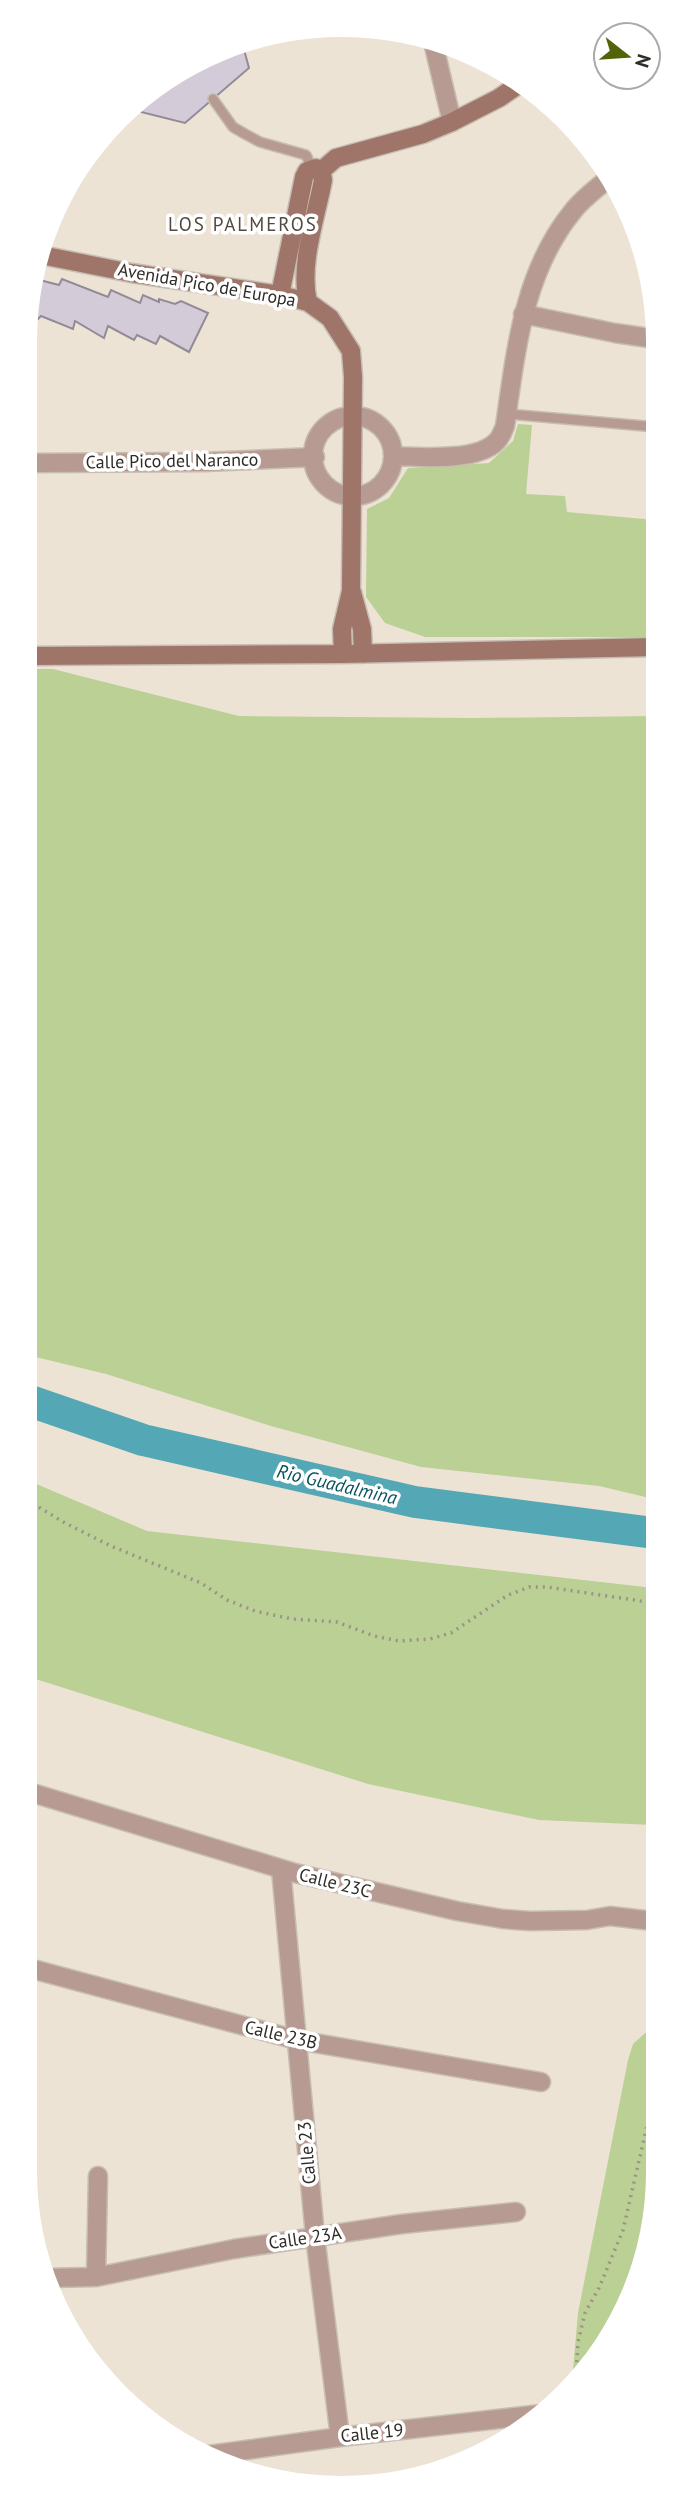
<svg xmlns="http://www.w3.org/2000/svg" width="683" height="2513" font-family="'PT Sans',sans-serif">
<style>
.green{fill:#bbd095}
.lines{fill:none;stroke-linecap:round;stroke-linejoin:round}
.river{stroke:#54a7b4;stroke-width:32}
.building{fill:#d4cbd9;stroke:#938a97;stroke-width:2}
.lane-casing{stroke:#c7beb2;stroke-width:12}
.street-casing{stroke:#c7beb2;stroke-width:21}
.secondary-casing{stroke:#c7beb2;stroke-width:21}
.path{stroke:#9a9388;stroke-width:3.5;stroke-dasharray:2 5;stroke-linecap:butt}
.lane{stroke:#b79a91;stroke-width:9}
.street{stroke:#b79a91;stroke-width:18}
.secondary{stroke:#9f7569;stroke-width:18}
.labels{text-anchor:middle;stroke-width:7;stroke-linejoin:round;paint-order:stroke}
.street-label{font-size:18px;fill:#2f2b26;stroke:#fff}
.neighbourhood-label{font-size:19px;letter-spacing:2px;fill:#524a3f;stroke:#fff}
.water-label{font-size:19px;font-style:italic;fill:#07535d;stroke:#fff}
</style>
<rect width="100%" height="100%" fill="#ede3d5"/>
<path class="green" d="M518,424L532,425L526,494L565,496L567,512L655,520V637H425L385,623L366,597L367,509L389,498L408,468L489,463L513,441Z
M29,669H53L239,716L475,718L655,716L654,1499L599,1486L421,1467L271,1426L106,1374L27,1355Z
M27,1480L147,1531L654,1588L653,1825L539,1820L368,1784L26,1676Z
M653,2026L652,2233L616,2330L572,2381L578,2313L628,2060L633,2044Z"/>
<g class="lines">
<path class="river" d="M27,1400L143,1440L415,1502L654,1533"/>
</g>
<path class="building" d="M243,46L249,68L185,123L133,110L165,78Z
M32,278L59,285L62,279L108,297L111,290L140,303L143,295L159,302V299L175,304L181,301L208,313L189,352L160,336L156,344L137,335L134,340L108,326L104,338L75,321L73,329L41,316L38,319L30,316Z"/>
<g class="lines">
<defs>
<path id="lane" d="M213,99L233,127L245,134L260,142L306,155L312,168
M507,414L656,427"/>
<path id="street" d="M433,42L452,122
M523,314L615,333L656,339
M313 456a40 40 0 1 1 80 0a40 40 0 1 1-80 0Z
M393,456C420,457 478,462 497,441C501,437 503,431 505,426C516,351 523,272 573,211C582,199 597,188 609,178
M30,463L204,462L315,457
M26,1791L295,1873L457,1911L503,1919L530,1921L587,1920L610,1916L653,1921
M281,1869L315,2236L340,2437
M25,1970H36L297,2040L541,2082
M96,2277L98,2176
M46,2278L96,2277L234,2249L402,2224L516,2212
M202,2456L340,2437L542,2414"/>
<path id="secondary" d="M321,171L336,158L423,134L452,122L499,98L521,83
M41,255L131,273L280,295L308,302L330,318L351,351L353,377L351,591L342,629L343,654
M280,295L304,177L307,171L316,168L322,174L323,180C316,218 299,264 308,302
M352,592L362,629L363,654
M29,656L343,654L655,647"/>
</defs>
<use href="#lane" class="lane-casing"/>
<use href="#street" class="street-casing"/>
<use href="#secondary" class="secondary-casing"/>
<path class="path" d="M27,1500L65,1523L111,1546L201,1583L227,1600L255,1611L292,1619L337,1622L374,1636L399,1641L430,1639L451,1633L508,1595L529,1587H547L654,1603
M576,2376L578,2342L585,2313L599,2288L623,2230L653,2100"/>
<use href="#lane" class="lane"/>
<use href="#street" class="street"/>
<use href="#secondary" class="secondary"/>
</g>
<g class="labels">
<g class="street-label">
<text transform="translate(207 285) rotate(10)" y="6">Avenida Pico de Europa</text>
<text transform="translate(172 461) rotate(-1)" y="6">Calle Pico del Naranco</text>
<text transform="translate(335 1883) rotate(14)" y="6">Calle 23C</text>
<text transform="translate(281 2035) rotate(13)" y="6">Calle 23B</text>
<text transform="translate(307 2153) rotate(-95)" y="6">Calle 23</text>
<text transform="translate(305 2238) rotate(-8)" y="6">Calle 23A</text>
<text transform="translate(372 2433) rotate(-6)" y="6">Calle 19</text>
</g>
<g class="neighbourhood-label">
<text x="243" y="231">LOS PALMEROS</text>
</g>
<g class="water-label">
<text transform="translate(337 1484) rotate(13)" y="7">Rio Guadalmina</text>
</g>
</g>
<path d="M0 0H683V2513H0ZM341 37H342A304 304 0 0 1 646 341V2172A304 304 0 0 1 342 2476H341A304 304 0 0 1 37 2172V341A304 304 0 0 1 341 37Z" fill="#fff" fill-rule="evenodd"/>
<g transform="translate(627 56) rotate(107)"><circle r="33" fill="#ffffff" stroke="#acaaa8" stroke-width="2"/>
<path d="M0-5L12 26L0 18L-12 26Z" fill="#536309"/>
<text y="-10" font-size="19" font-weight="bold" text-anchor="middle" fill="#2f2b26">N</text>
</g>
</svg>
